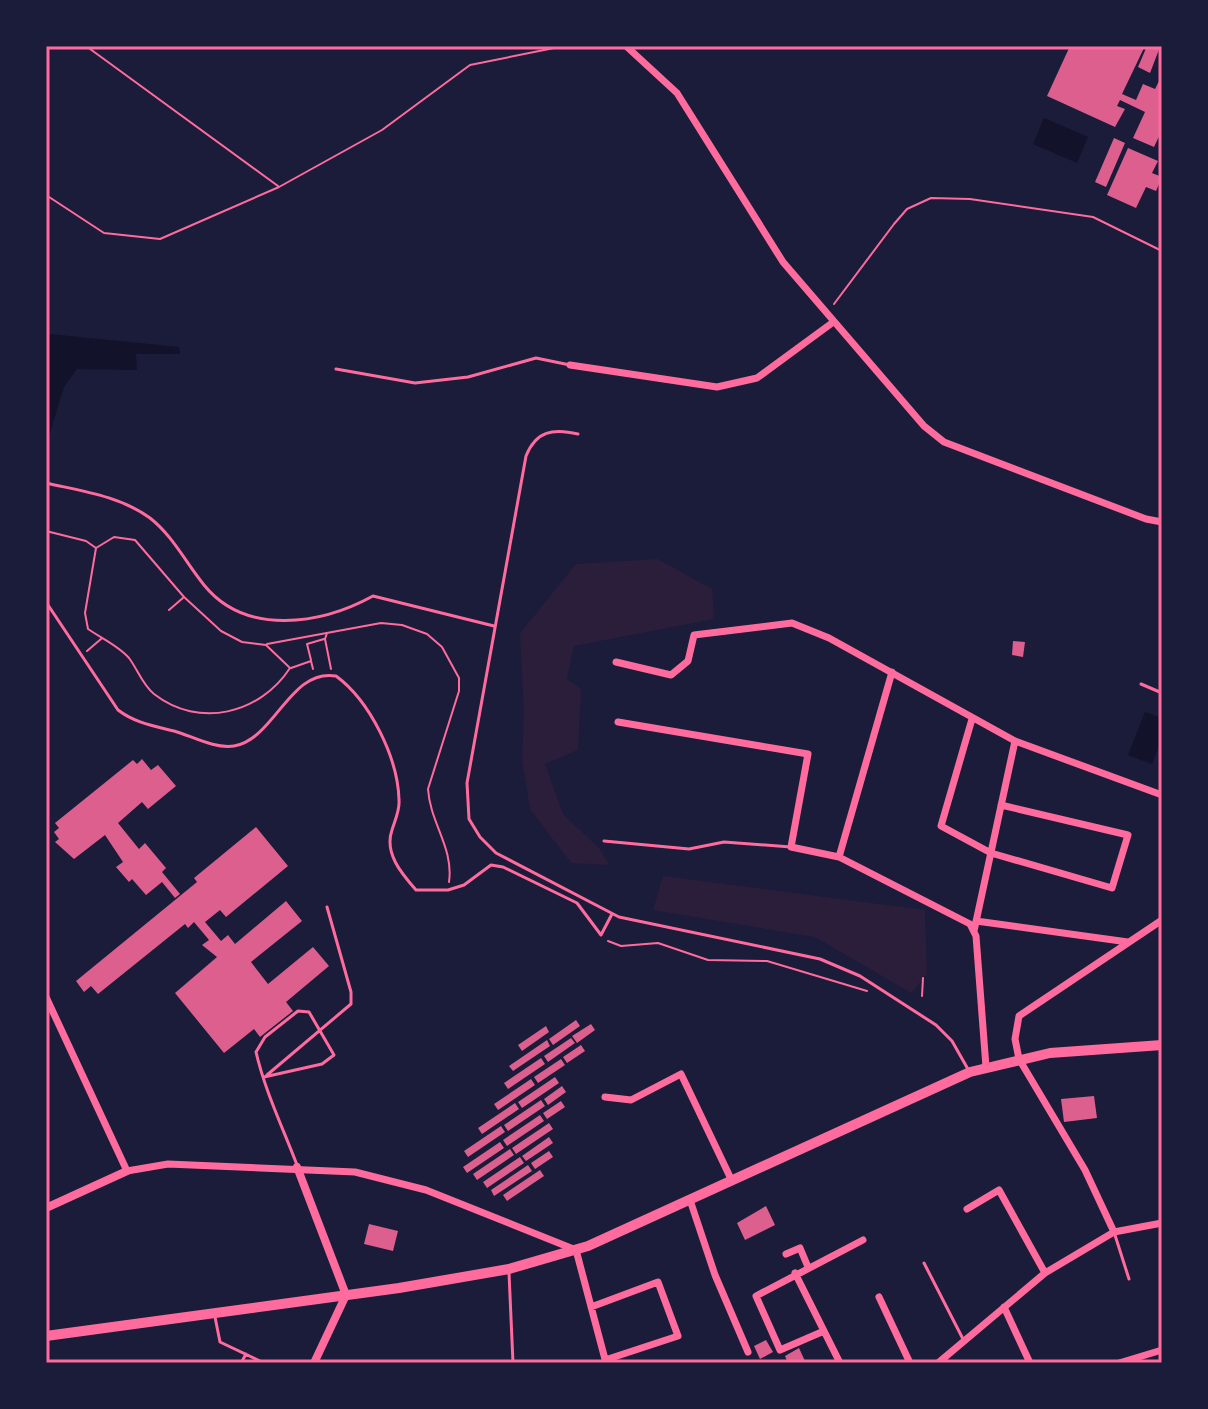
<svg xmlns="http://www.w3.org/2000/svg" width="1208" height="1409" font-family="'Space Grotesk',sans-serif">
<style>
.green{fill:#2a1e3b}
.water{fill:#12122b}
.building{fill:#dd5f8e}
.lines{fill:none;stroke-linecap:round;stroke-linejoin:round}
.path{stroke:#ff6b9d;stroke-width:2}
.service{stroke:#ff6b9d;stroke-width:3}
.minor{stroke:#ff6b9d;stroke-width:7}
.tertiary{stroke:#ff6b9d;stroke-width:8}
.primary{stroke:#ff6b9d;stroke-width:10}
.neatline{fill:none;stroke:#ff6b9d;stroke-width:3}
</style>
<rect width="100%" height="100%" fill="#1b1b3a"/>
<path class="green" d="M658,559L712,589L714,619L574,646L567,679L581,689L578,750L545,764L563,814L599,848L610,865L571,863L530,809L522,760L524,713L520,633L576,564Z
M663,876L925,910L927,974L911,993L815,937L653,910Z"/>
<path class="water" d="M1044,118L1088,137L1077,163L1033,144Z
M49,334L179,347L180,354H136L137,370L77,369L64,387L46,446Z
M1145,712L1162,718V738L1152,764L1128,755Z"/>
<path class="building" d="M1070,46L1144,48L1122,94L1136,100L1143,84L1155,89L1162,75V130L1154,147L1133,138L1145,112L1120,100L1117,106L1125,109L1115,127L1047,96Z
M1147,46L1160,47L1150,73L1138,67Z
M1114,138L1125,143L1106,187L1095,182Z
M1128,148L1158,161L1152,173L1162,177L1156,191L1146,187L1136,208L1107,195Z
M1013,641L1025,642L1023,657L1012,655Z
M142,759L151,770L158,765L176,786L148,809L142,802L118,823L139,849L145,843L166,868L162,872L180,894L175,898L162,882L146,895L132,879L129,882L116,867L123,862L105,835L74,859L55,842L59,839L54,832L59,828L55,823L133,760L137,764Z
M256,827L288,866L226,917L220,910L205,922L221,941L228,935L235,944L286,901L302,921L251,962L268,984L313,947L329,966L286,1002L293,1011L260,1037L254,1029L224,1053L175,993L217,957L202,945L209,940L194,922L188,928L185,924L98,994L91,986L84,992L76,981L197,882L194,878Z
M576,1020L580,1026L553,1045L549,1039Z
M591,1024L595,1030L577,1043L572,1036Z
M546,1026L549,1032L522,1051L518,1045Z
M571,1038L575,1043L548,1062L544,1056Z
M547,1040L550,1046L513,1071L509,1066Z
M581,1045L585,1051L567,1063L563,1057Z
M541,1058L545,1064L508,1089L504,1083Z
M561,1059L565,1065L538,1083L534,1077Z
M555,1077L559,1083L522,1108L518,1102Z
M531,1079L535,1085L498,1110L494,1104Z
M562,1086L566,1092L548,1105L544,1099Z
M1094,1096L1097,1118L1064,1122L1061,1099Z
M541,1100L545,1106L508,1131L504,1125Z
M561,1101L565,1107L547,1119L543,1113Z
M515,1103L519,1109L482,1134L478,1128Z
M540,1115L544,1121L507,1146L503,1140Z
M549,1123L553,1129L516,1154L512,1148Z
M501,1126L505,1132L468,1157L464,1151Z
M549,1137L553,1143L526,1161L522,1156Z
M500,1142L504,1148L467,1173L463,1167Z
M510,1149L514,1155L477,1180L473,1174Z
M549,1151L553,1157L535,1169L531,1163Z
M520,1157L524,1163L487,1188L483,1182Z
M528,1165L532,1171L494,1196L491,1190Z
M540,1170L544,1176L507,1201L503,1195Z
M766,1206L775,1225L745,1240L737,1223Z
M369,1224L398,1231L393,1251L364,1244Z
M766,1340L773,1352L760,1359L754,1346Z
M799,1348L805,1361L788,1363L785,1356Z"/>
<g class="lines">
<path class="path" d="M86,46L278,186
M46,195L104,233L160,239L279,187L382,130L470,65L564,46
M834,304L894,224L907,209L931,198L970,199L1093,217L1162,251
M46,531L86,541L96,548L114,537L135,540L184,597L169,610
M96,548L85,613L88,629C101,638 119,646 129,658C138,670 142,684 154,694C199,729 260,714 290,668L266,645L242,642L221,631L184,597
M327,633L325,639L331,669
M267,644L381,623L402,625L427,634L442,647L459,678V691L428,789C430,823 454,848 449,882
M87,651L101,639
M311,660L307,644L324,639
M291,668L311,661L313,669
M608,941L621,946L658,943L708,960L767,961L867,991
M922,996L923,978"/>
<path class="service" d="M336,369L415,383L468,377L536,358L570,365
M578,434C553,428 536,431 526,456L467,783L469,819L480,837L496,853L619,917L820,959L860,976L936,1025L952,1041L969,1071
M46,483C81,491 120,496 150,518C173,536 186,563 204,585C246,637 322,624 373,596L494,626
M46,602L118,710C135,723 154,726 174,731C192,736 214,749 234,746C275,739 290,668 336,676C370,701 398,758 399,800C400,810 395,820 392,830C384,853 401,873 416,890H448L464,885L491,865L503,867L577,903L601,935L612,914
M1141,684L1162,693
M604,841L689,849L724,842L791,847
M267,1075L351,1004V992L327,907
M264,1077L322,1064L334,1055L309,1012L298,1011L265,1037L256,1052C265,1091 283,1128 297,1165
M1114,1232L1129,1279
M924,1263L964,1341
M509,1273L513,1363
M215,1317L220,1342L264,1363
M241,1363L246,1354
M416,1363H418"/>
<path class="minor" d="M626,46L677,93L783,262L924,426L944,442L1146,519L1162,522
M570,365L717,387L757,378L832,323
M616,662L671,675L688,661L694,635L792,623L829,638L1015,741L1162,795
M892,672L839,857L970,924L976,936L986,1067
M972,719L941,826L991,853L1112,888L1128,835L1001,805
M618,722L808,754L791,847L839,857
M976,921L1128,942
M974,931L1015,741
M46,997L127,1171L168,1164L355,1172L426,1190L576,1250L606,1363
M605,1097L631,1100L681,1074L732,1181
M690,1200L715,1275L748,1352
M967,1209L999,1190L1045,1273
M1114,1232L1085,1170L1019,1059L1015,1039L1019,1016L1162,920
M786,1254L800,1248L808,1267
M795,1273L840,1363
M879,1297L910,1363
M591,1307L658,1282L678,1336L605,1360
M1004,1307L1030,1363
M824,1331L780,1350L756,1296L863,1240
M938,1363L1045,1273L1114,1232L1162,1223
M1119,1363L1162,1350"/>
<path class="tertiary" d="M297,1167L346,1295L314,1363
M46,1208L127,1171"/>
<path class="primary" d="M46,1336L399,1288L509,1269L588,1246L970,1072L1050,1053L1162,1045"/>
</g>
<rect width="1208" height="1409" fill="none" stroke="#1b1b3a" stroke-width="96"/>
<rect x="48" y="48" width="1112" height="1313" class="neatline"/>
</svg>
